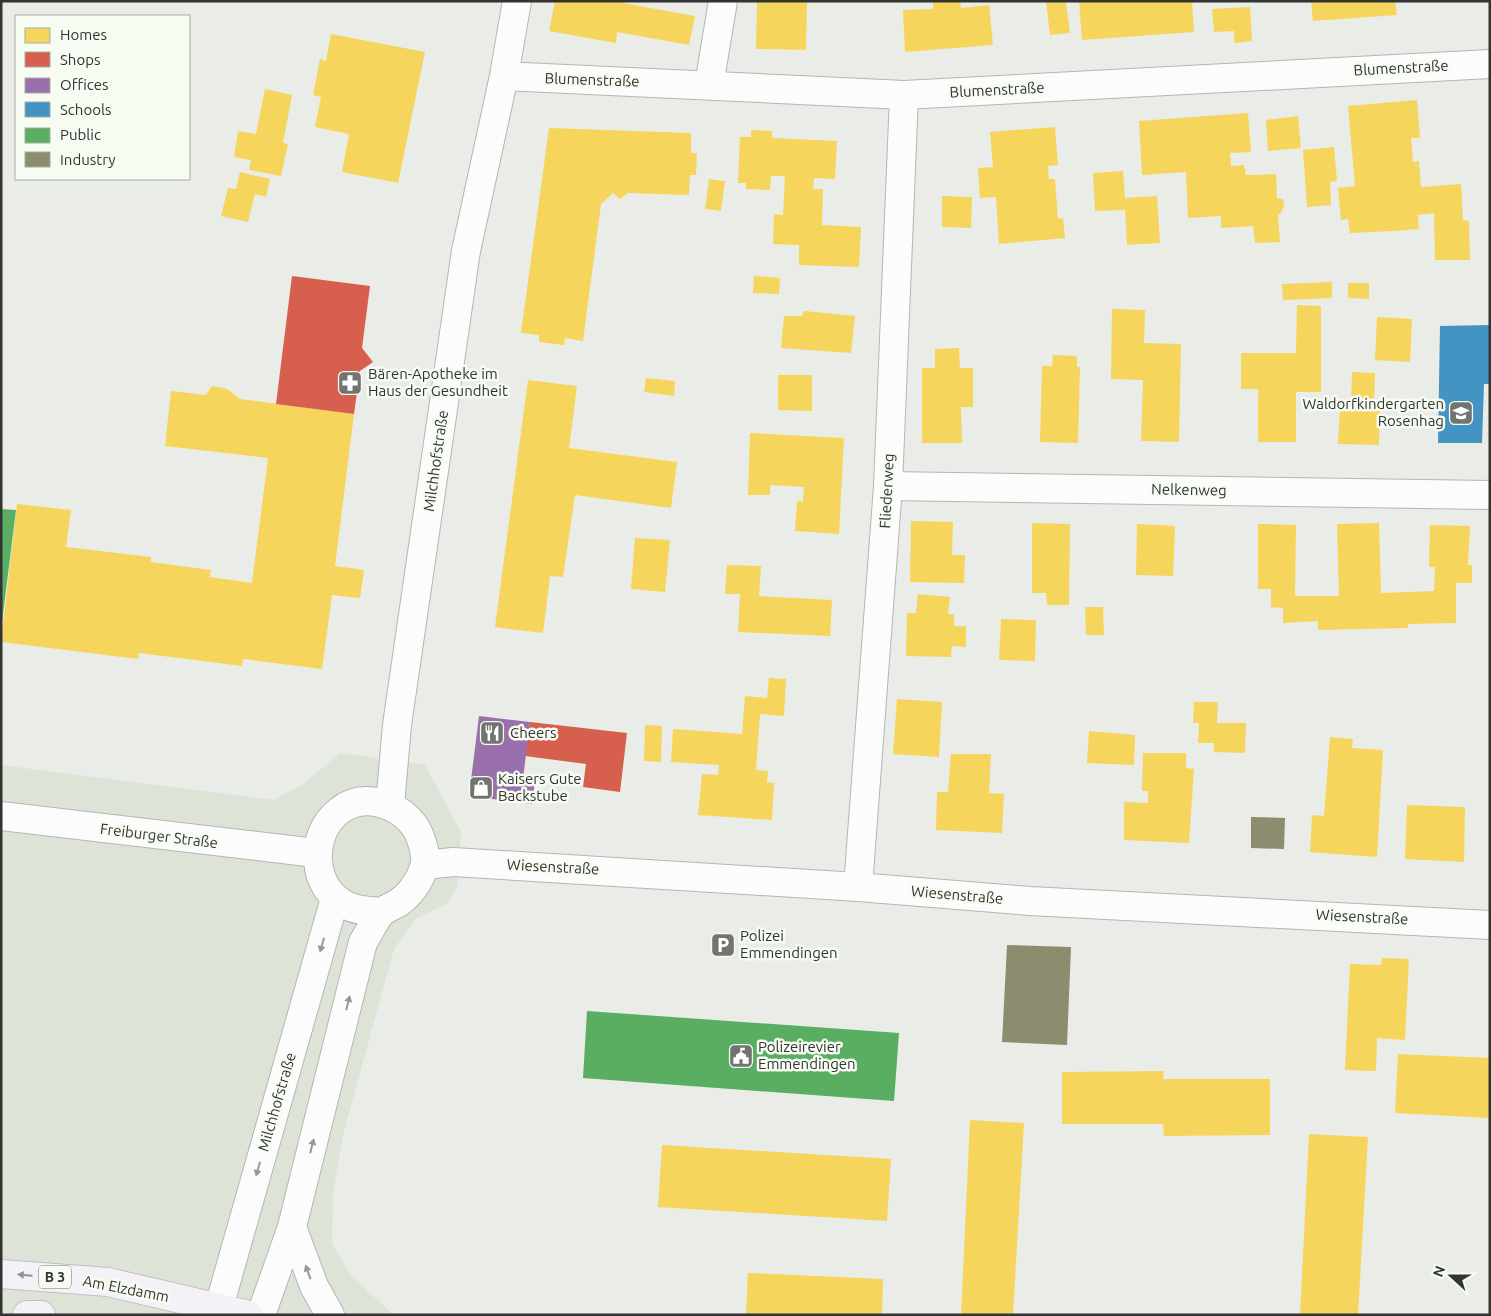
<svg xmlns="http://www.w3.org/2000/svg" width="1491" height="1316" font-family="Ubuntu,sans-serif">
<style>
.built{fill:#dee3d8}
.homes{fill:#f6d55c}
.shops{fill:#d6604d}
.offices{fill:#9970ab}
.schools{fill:#4393c3}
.public{fill:#5aae61}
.industry{fill:#8c8c6e}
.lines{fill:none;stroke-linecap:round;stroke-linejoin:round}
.minor-casing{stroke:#b4b6b2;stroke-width:30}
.major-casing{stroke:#c1bdc4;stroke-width:30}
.minor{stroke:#fcfcfc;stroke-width:28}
.major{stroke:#f4f2f6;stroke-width:28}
.oneway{fill:#979896}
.oneway2{fill:#939394}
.labels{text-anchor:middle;stroke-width:5;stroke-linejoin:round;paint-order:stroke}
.shield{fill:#f7fcf3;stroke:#6d706b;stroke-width:1}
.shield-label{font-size:14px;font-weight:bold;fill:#323431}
.street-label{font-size:15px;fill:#323431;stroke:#f7fcf3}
.poi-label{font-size:15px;fill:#323431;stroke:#f7fcf3;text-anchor:start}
</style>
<rect width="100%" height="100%" fill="#eaece8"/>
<path class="built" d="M340,753L425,765L461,832L457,888L448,903L416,919L394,949L343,1135L333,1194L332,1243L351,1276L394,1315H1V765L273,800L302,785Z"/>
<path class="homes" d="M555,1H623V3L695,16L689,45L617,32L616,43L549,31Z
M757,1H807L806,50L756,49Z
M933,1H960L961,8L989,5L993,45L905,52L903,10L933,9Z
M1046,1H1066L1070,33L1050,35Z
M1079,1H1192L1194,32L1082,40Z
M1311,1H1395L1397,15L1313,21Z
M1250,7L1252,41L1234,43V31L1214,32L1212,9Z
M331,34L425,52L398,183L342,172L349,134L315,127L321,97L313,95L320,59L326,61Z
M265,89L292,95L283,143L288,144L281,176L249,170L251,160L234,157L238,131L256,134Z
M1417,100L1420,138H1411L1413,162L1419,161L1421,187L1461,184L1463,220L1469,221L1470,260H1435L1434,213L1418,215L1419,229L1393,231L1350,233L1348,219L1341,220L1338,188L1355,186L1348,106Z
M1248,113L1251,152L1230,153L1231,166L1244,165L1246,175L1276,174L1277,198L1283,199L1284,206L1281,213L1278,215L1280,242L1255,243L1253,226L1221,228V216L1188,218L1186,172L1142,175L1139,121Z
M1298,116L1301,148L1268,151L1266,120Z
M1055,127L1058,165L1048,166L1049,179H1055L1058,219L1063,218L1065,238L999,244L996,197L980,198L978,168L993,167L990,132Z
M549,128L691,133V153H697L696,175H690L689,195L628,193L620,199L613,193L601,204L583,341L565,338L564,345L539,342V335L521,333Z
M751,130L772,131V138L837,141L835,179L814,178L813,189H823L822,225L861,227L859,267L799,265V245L773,244L774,214L783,215L785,176H771L770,190L746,189V183H738L740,137H751Z
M1334,147L1337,181L1330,182L1331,205L1307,207L1303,150Z
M1123,171L1125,198L1157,196L1160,243L1127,245L1125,210L1095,211L1093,173Z
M240,172L270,179L266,197L255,194L248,222L221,216L228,188L236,189Z
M709,179L725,181L721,211L705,209Z
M942,196L972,197L971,228L942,227Z
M754,276L780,278L779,294L753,293Z
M1332,282V298L1283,300L1282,284Z
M1348,283H1369V299L1348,298Z
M1297,305L1321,306V392H1296V442H1258V389H1241V353H1296Z
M1112,309L1145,310L1144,343L1181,344L1179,442L1141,441L1143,380L1111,379Z
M804,311L855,316L851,353L781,348L784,316H802Z
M1377,317L1412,319L1410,362L1375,360Z
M959,348L960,368H973V407H961L962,443H922V368H935V349Z
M1053,355L1077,356V367H1080L1078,443L1040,442L1042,366H1052Z
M1352,372L1375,373L1374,405H1380L1379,445L1338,444L1340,404L1351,405Z
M778,375H812V411L778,410Z
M646,378L675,381L674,396L644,392Z
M528,380L577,386L569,448L677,462L671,508L575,495L563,577L550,576L543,633L495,627Z
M212,386L227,389L240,399L354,414L335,566L364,570L360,598L332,595L322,669L243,659L242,666L139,653L138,659L1,642L17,504L71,510L66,547L151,557V562L211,570L210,577L252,583L268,458L165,446L171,391L206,395Z
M750,433L844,438L839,534L795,531L797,501L803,502L804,487L770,485V495H748Z
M911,521L953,522L952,555H965L964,583L910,582Z
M1032,523L1070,524L1069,605H1047L1046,593H1032Z
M1379,523L1381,593L1434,591L1435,567H1429L1430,525L1470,526L1468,565H1472V583H1456V623L1408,624V628L1318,630V621L1283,623V608L1271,607V589H1258V524L1296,525L1295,596H1339L1337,524Z
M1137,524L1175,526L1173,576L1136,575Z
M635,538L670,540L665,592L631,589Z
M727,565L761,566L759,596L832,600L830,636L738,632L740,594H725Z
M918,594L950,597L948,614H954V626H966V647L952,646L951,657L906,656L907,613H916Z
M1085,607H1103L1104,635H1086Z
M1001,619L1036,620L1035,661L999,660Z
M769,678L786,679L784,716L760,714L756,770L768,771L767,782L774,783L772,820L698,815L702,774L718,775L719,765L671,762L673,729L742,734L745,696L767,698Z
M897,699L942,702L939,757L893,754Z
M1194,702H1218L1217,723H1246L1245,753L1214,752V743H1198L1199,723H1193Z
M645,725L662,726L661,762L644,761Z
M1089,731L1135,735L1134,765L1087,763Z
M1330,737L1353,739L1352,748L1383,750L1377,857L1310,852L1312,815L1324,816Z
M1143,753H1186V768L1194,769L1189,843L1124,840V802L1148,803V791H1142Z
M951,754H991L989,793L1004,794L1002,833L936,830L937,792H948Z
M1407,805L1465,807L1464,862L1405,859Z
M1382,958L1409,959L1405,1040L1377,1038L1376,1071L1345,1070L1350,964L1381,965Z
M1398,1054L1490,1058V1118L1395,1113Z
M1164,1071L1163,1079H1270V1135L1164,1136L1163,1124H1062V1072Z
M970,1120L1024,1123L1013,1315H961Z
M1309,1134L1368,1137L1358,1315H1300Z
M662,1145L891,1159L887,1221L658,1207Z
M748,1273L883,1279L882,1315H746Z"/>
<path class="shops" d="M292,276L370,286L362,348L373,362L360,371L354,414L276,404Z
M530,722L627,733L620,792L583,787L586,764L525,756Z"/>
<path class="offices" d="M479,716L530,722L523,779L535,781L532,804L469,796Z"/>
<path class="schools" d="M1490,325V384H1484L1482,443H1438L1440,326Z"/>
<path class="public" d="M1,509L16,510L2,622H1Z
M587,1011L899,1033L894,1101L583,1078Z"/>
<path class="industry" d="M1251,817L1285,818L1284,849L1251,848Z
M1007,945L1071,947L1067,1045L1002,1042Z"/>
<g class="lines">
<defs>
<path id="minor" d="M504,76L904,95L1490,64
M709,85L723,1
M888,486L1490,495
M390,805L397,725L466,251L504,76L517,1
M1,816L316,853
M425,865L453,862L858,887L1030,901L1490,925
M858,887L888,486L904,95
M292,1227L314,1286L330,1315
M219,1307L335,898
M261,1315L292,1227L363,942C369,933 374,921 381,913C385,909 393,906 398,903C410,895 420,881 424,867C428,855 420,833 413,824C396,803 362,792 339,811C308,835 311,890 348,906C358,911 371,911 382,912"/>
<path id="major" d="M1,1274L108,1282L249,1315
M27,1315H41"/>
</defs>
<use href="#minor" class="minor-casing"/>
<use href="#major" class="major-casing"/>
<use href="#minor" class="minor"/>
<use href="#major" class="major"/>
</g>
<defs><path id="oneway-solid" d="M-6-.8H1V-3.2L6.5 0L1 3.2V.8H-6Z" transform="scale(1.25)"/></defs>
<g class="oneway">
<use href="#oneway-solid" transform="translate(322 945) rotate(106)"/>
<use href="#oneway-solid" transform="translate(348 1003) rotate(-76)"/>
<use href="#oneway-solid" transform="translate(312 1146) rotate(-76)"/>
<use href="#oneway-solid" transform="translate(258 1169) rotate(106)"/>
<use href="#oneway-solid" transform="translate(308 1272) rotate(-110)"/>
</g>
<use class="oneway2" href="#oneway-solid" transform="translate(25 1275) rotate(-175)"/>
<defs>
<symbol id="pharmacy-square" viewBox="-11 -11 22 22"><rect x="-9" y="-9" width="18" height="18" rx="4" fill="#727471" stroke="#f7fcf3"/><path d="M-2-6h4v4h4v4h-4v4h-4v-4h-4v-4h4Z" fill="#fff"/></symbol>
<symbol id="school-square" viewBox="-11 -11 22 22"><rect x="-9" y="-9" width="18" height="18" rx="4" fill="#727471" stroke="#f7fcf3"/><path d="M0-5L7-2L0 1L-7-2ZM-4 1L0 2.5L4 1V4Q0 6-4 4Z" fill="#fff"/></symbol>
<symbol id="restaurant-square" viewBox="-11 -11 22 22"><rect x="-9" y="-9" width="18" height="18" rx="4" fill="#727471" stroke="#f7fcf3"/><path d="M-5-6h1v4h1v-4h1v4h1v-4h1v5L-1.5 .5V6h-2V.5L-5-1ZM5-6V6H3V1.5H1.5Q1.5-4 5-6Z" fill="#fff"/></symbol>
<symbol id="shop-square" viewBox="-11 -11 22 22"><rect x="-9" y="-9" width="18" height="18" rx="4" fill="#727471" stroke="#f7fcf3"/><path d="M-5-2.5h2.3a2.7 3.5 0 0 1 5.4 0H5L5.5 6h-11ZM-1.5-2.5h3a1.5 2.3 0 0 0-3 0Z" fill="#fff"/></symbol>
<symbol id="parking-square" viewBox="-11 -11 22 22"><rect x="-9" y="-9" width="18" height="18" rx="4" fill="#727471" stroke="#f7fcf3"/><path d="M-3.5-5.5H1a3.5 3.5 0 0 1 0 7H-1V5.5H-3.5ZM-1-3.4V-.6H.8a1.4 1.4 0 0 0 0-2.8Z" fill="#fff"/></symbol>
<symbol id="civic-square" viewBox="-11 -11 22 22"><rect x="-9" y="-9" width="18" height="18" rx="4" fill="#727471" stroke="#f7fcf3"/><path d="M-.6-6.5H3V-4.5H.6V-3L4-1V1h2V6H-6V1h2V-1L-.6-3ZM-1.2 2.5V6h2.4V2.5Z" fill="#fff"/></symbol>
</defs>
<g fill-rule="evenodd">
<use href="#pharmacy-square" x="336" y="369" width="28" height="28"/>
<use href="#school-square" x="1447" y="399" width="28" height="28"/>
<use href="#restaurant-square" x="478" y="719" width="28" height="28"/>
<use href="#shop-square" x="467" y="774" width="28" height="28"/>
<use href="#parking-square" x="709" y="931" width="28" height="28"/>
<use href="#civic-square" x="727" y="1042" width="28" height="28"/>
</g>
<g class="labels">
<rect class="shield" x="39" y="1265.5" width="32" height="23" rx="4"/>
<g class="shield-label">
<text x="55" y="1282">B 3</text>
</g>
<g class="street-label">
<text transform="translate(1401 68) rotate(-3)" y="5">Blumenstraße</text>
<text transform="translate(592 80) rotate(2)" y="5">Blumenstraße</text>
<text transform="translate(997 90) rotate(-3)" y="5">Blumenstraße</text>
<text transform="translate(436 461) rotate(-82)" y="5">Milchhofstraße</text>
<text transform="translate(1189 490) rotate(1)" y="5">Nelkenweg</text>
<text transform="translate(887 491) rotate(-87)" y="5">Fliederweg</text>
<text transform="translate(159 836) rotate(7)" y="5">Freiburger Straße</text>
<text transform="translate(553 867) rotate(3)" y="5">Wiesenstraße</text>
<text transform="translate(957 895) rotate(5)" y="5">Wiesenstraße</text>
<text transform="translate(1362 917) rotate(3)" y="5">Wiesenstraße</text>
<text transform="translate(277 1102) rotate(-74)" y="5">Milchhofstraße</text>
<text transform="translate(126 1289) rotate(11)" y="5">Am Elzdamm</text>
</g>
<g class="poi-label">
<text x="368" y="379">Bären-Apotheke im<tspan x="368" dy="17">Haus der Gesundheit</tspan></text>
<text x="1444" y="409" text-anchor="end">Waldorfkindergarten<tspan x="1444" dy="17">Rosenhag</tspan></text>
<text x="510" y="738">Cheers</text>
<text x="498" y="784">Kaisers Gute<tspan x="498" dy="17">Backstube</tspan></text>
<text x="740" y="941">Polizei<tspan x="740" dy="17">Emmendingen</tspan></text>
<text x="758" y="1052">Polizeirevier<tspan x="758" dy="17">Emmendingen</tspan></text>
</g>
</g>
<rect width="1491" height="1316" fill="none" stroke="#323431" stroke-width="5"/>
<rect x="15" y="15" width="175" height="165" fill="#f7fcf3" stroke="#a8aca5"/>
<rect x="25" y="28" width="25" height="15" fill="#f6d55c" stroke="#a8aca5"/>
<text x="60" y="40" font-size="15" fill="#323431">Homes</text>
<rect x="25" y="52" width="25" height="15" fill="#d6604d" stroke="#a8aca5"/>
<text x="60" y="65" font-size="15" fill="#323431">Shops</text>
<rect x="25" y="78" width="25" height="15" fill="#9970ab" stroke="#a8aca5"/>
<text x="60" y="90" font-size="15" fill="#323431">Offices</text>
<rect x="25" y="102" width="25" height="15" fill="#4393c3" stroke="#a8aca5"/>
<text x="60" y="115" font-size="15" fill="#323431">Schools</text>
<rect x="25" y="128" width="25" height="15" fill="#5aae61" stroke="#a8aca5"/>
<text x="60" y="140" font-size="15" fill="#323431">Public</text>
<rect x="25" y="152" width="25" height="15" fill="#8c8c6e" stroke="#a8aca5"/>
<text x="60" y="165" font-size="15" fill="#323431">Industry</text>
<g transform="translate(1451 1276) rotate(291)" stroke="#f7fcf3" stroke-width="4" paint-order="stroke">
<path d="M0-4L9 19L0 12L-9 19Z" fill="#323431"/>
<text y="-8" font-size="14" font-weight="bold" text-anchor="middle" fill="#323431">N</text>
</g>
</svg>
